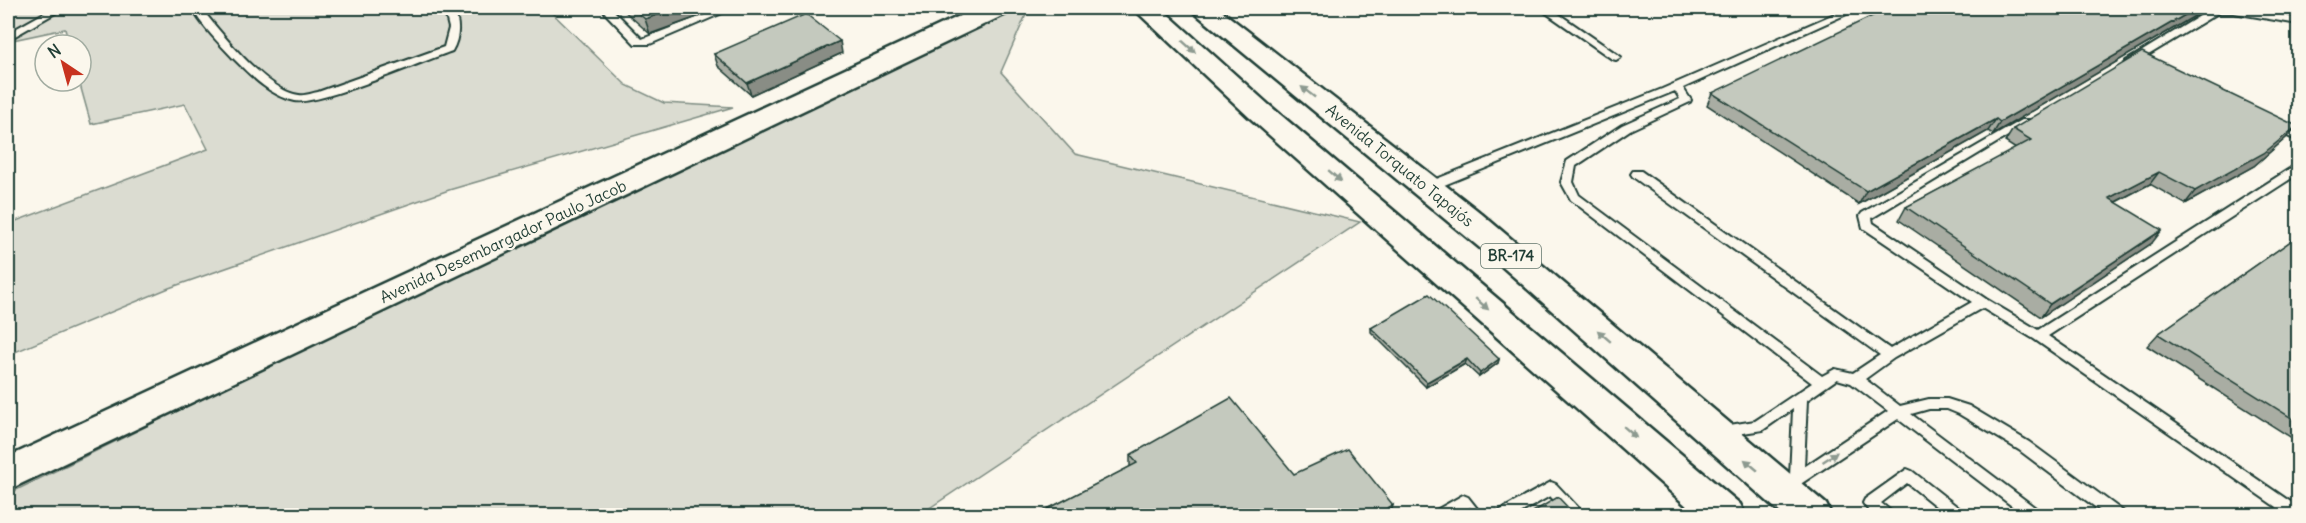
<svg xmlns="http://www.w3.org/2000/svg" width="2306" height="523" font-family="Delius,sans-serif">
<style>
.green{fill:#dbdcd1;stroke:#7d8c82;stroke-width:1.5}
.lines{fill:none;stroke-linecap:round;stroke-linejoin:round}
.lane-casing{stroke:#1f3d34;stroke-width:4}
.secondary-casing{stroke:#1f3d34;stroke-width:5}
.highway-casing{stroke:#1f3d34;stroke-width:5}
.lane{fill:#fbf7ec;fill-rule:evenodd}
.secondary{fill:#fbf7ec;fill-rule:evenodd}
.highway{fill:#fbf7ec;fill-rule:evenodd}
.wall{fill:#a9ada3;stroke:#1f3d34;stroke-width:1.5}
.shaded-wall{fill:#898d85;stroke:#1f3d34;stroke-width:1.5}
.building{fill:#c4c9be;stroke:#1f3d34;stroke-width:1.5}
.oneway{fill:#8d9a90}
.labels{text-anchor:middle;stroke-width:4.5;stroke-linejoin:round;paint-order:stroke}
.shield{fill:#fbf7ec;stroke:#61756b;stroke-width:1.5}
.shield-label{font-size:15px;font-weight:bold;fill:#1f3d34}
.street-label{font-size:16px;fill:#1f3d34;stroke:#fbf7ec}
</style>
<rect width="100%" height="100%" fill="#fbf7ec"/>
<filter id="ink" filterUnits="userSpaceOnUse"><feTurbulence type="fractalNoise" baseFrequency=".0167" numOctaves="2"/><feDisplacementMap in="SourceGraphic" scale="12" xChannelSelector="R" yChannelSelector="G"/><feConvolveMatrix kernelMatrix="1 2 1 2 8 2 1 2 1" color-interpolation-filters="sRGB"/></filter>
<g filter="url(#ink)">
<path class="green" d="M8,8H547L626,85L664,103L733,107L449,190L169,288L8,355V224L208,149L185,104L91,124L79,81L81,45H69L65,29L8,41Z
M1000,8H1029L1001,72L1075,154L1360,222L919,515L8,516V494Z"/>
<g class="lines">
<defs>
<path id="lane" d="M53,8H64L8,40V33Z
M192,8H201C219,31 268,92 299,95C305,96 312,93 318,92L444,47L449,28L444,8H453C460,23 460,37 452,51C423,61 318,106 295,101C270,96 249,74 232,57C218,42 201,25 192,8Z
M603,8H611L642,39L722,8H734L650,44H635L606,14Z
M1539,8H1550L1621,57L1616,60L1612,59Z
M1848,8H1860L1683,88L1691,100L1690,102L1630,130L1576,166L1573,182L1579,195L1822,376L1835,369L1853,373L1880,355L1633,177L1631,174L1633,171H1641L1890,349L1972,302L1863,228L1860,216L1862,213L2022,120H2030L2031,122L1872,218L1873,223L1986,299L2038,330L2294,166L2298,165V174L2048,336L2298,507V516H2289L2034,339L1982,308L1894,358L1865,379L1900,406L1929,399H1947L1969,406L2029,442L2124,512L2126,516H2107L2019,450L1959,414L1947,409H1929L1911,414L2041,512L2043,516H2025L1898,419L1802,483C1796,491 1792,501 1781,497L1779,493L1790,477L1793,409L1763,430L1723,436L1718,435L1716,431L1718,427L1723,426L1755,421L1812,383L1571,200L1561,182L1567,161L1622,125L1680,99L1675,91L1432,190H1424L1422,187L1424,184L1662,89ZM1837,379L1851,383L1888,411L1804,467L1807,400Z
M2213,8H2236L2298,18V24L2234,13H2218L2135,63H2127L2126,61Z
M2276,124L2298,134V141L2272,129L2271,127L2272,125Z
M1907,469L1912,471L1964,512L1966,516H1948L1907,483L1881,503L1892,512L1894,516C1881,516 1870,516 1863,503L1865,499Z
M1551,482L1556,484L1586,516H1569L1550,496L1515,516H1495L1497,512Z
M1463,495L1468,497L1483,516H1467L1461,509L1451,516H1431L1433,512Z"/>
<path id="secondary" d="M977,8H1010L1006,14L8,490V457Z"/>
<path id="highway" d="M1133,8H1161L1269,105L1740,504L1746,516H1698L1249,117Z
M1189,8H1218L1477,210L1826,504L1832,516H1784L1497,262Z"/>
</defs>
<use href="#lane" class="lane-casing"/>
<use href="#secondary" class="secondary-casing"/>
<use href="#highway" class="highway-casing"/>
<use href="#lane" class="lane"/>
<use href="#secondary" class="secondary"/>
<use href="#highway" class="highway"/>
</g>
<path class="wall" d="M621,8H722L650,34Z
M2198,14L1993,134L1988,131L1859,204L1707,105L1712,93Z
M842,53L751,95L718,66L714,54Z
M2013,129L2286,138L2254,166L2185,204L2150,184L2116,202L2152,243L2041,317L1899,220L1906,207L2016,149L2005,142Z
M2298,236V442L2147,346L2158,334Z
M1371,328L1499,359L1498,363L1479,377L1465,364L1426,387L1371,332Z
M1130,455L1294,474L1393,505L1390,516H1034L1130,467Z"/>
<path class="shaded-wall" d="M678,8H722L650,34L645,19Z
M2197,8H2203L2198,14L1993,134L2000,122Z
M840,41L842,53L751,95L747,83Z
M1996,119L1988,131L1859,204L1866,191Z
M2297,126L2286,138L2254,166L2185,204L2195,191Z
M2159,172L2150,184L2100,210L2109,198Z
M2162,230L2152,243L2041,317L2050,304Z
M1467,359L1465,364L1426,387L1427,382Z
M1499,359L1498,363L1479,377L1480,373Z
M1393,505L1390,516H1374Z"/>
<path class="building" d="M632,8H678L645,19Z
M1889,8H2197L2000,122L1996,119L1866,191L1712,93Z
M806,14L840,41L747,83L714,54Z
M2142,52L2297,126L2264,153L2195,191L2159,172L2109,198L2162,230L2050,304L1906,207L2031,140L2013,129Z
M2298,236V422L2158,334Z
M1429,294L1499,359L1480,373L1467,359L1427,382L1371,328Z
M1231,398L1294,474L1348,449L1393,505L1374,516H1034L1137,463L1130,455Z
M1558,497L1576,516H1526Z
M1470,508L1477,516H1456Z"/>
<defs><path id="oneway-solid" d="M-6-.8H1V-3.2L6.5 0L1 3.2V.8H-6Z" transform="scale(1.5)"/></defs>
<g class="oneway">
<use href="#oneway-solid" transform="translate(1189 47) rotate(42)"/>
<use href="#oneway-solid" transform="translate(1308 92) rotate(-142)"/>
<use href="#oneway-solid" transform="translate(1335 176) rotate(41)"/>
<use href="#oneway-solid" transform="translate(1482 304) rotate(41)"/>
<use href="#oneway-solid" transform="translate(1604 336) rotate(-139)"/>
<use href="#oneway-solid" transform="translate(1630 432) rotate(41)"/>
<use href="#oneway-solid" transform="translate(1830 457) rotate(-34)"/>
<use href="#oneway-solid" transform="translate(1751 465) rotate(-140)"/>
</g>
</g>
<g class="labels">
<rect class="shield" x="1481" y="244" width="60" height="24" rx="4.5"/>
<g class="shield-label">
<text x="1511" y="261">BR-174</text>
</g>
<g class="street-label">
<text transform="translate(1400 165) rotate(39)" y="6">Avenida Torquato Tapajós</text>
<text transform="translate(503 241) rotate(-25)" y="6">Avenida Desembargador Paulo Jacob</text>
</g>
</g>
<rect width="2306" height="523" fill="none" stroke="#fbf7ec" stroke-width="30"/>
<rect x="15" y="15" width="2276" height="493" fill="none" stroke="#1f3d34" stroke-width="2" filter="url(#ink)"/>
<g transform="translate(63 63) rotate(324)"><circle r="28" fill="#fbf7ec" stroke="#a3ada2" stroke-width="1.5"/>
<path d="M0-4.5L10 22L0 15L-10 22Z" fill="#c8321e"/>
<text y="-9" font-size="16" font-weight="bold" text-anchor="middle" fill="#1f3d34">N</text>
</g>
</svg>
